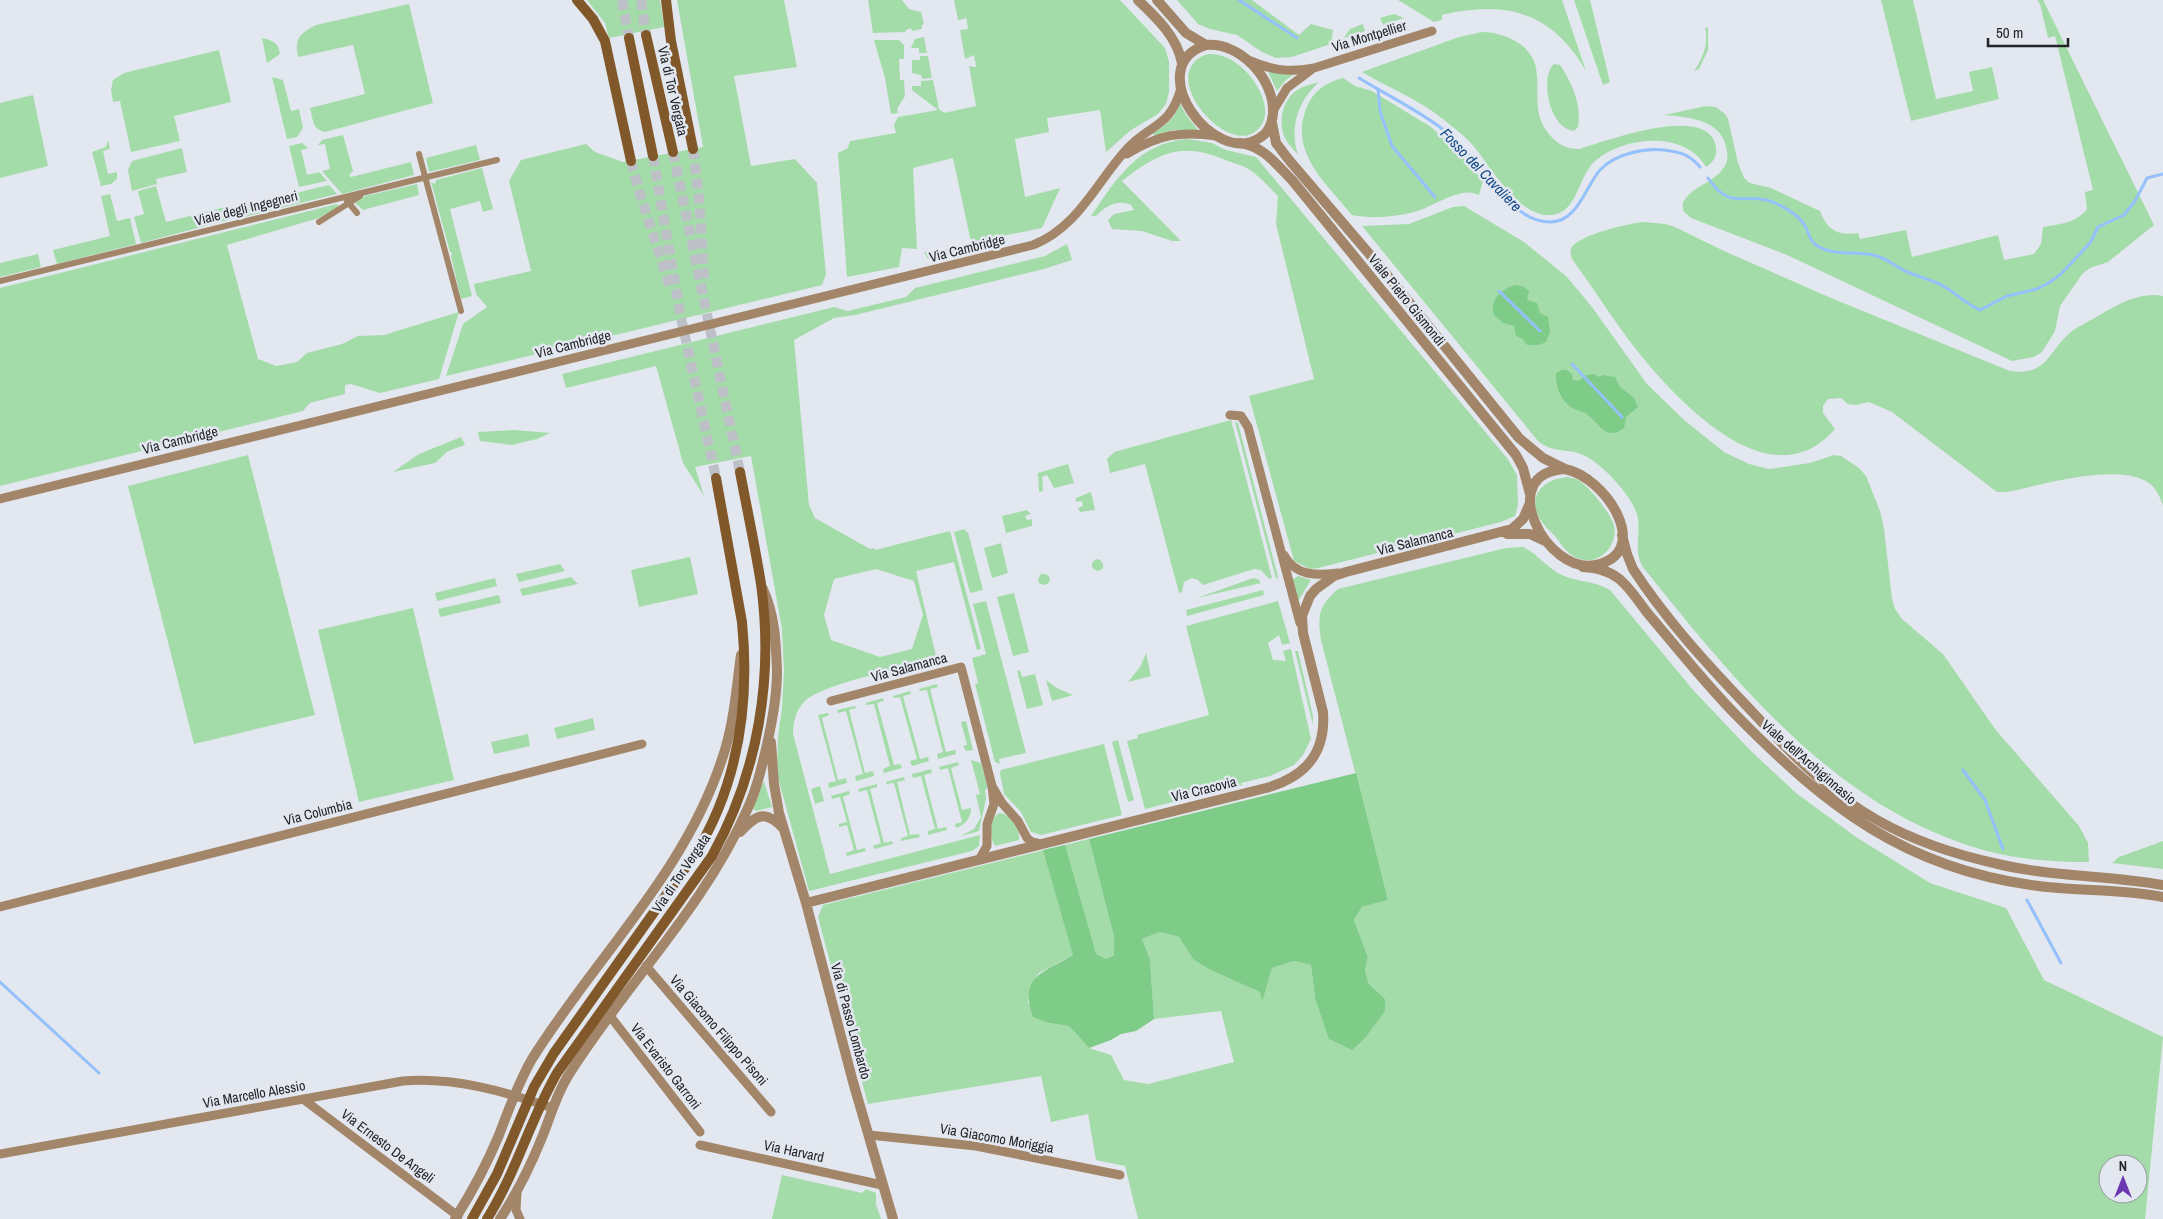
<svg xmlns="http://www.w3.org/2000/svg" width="2163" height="1219" font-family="'Archivo Narrow',sans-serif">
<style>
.green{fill:#a4dca9;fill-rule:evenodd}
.forest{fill:#7fcb88}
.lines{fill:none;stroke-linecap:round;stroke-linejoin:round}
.stream{stroke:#94c1fc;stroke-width:3}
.secondary-tunnel{stroke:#bdc0c7;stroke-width:10;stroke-dasharray:10 5;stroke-linecap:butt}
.pedestrian{stroke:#a38669;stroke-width:6}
.minor{stroke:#a38669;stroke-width:9}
.tertiary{stroke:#a38669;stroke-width:10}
.secondary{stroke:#81582a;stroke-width:10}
.labels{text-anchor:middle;stroke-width:5;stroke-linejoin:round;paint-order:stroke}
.street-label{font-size:14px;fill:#232427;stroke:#e3e7ef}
.water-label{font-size:15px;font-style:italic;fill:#124a8a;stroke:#e3e7ef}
</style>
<rect width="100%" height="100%" fill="#e3e7ef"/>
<path class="green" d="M587,0H660L664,27L609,38L605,23Z
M677,0H784L797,67L734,76L751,166L795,159L817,183L826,274L822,285L446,376L463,324L487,307L476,294L474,284L531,271L509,181L521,160L586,144L595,152L623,162L703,147Z
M868,0H902L909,9L921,12L924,24L922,25V29L912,31L911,28L906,30L905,32L873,33Z
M954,0H1120L1165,48L1169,62V92L1166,104L1158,114L1131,130L1106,152L1100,110L1047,118L1049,132L1015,139L1025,197L1060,188L1042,228L971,242L953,158L913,168L917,249L902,248L899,267L847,277L838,153L848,148L850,141L896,133L894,125L898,117L938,110L912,90V86H921V81L933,80L939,109L944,113L976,106L969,66L976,67L974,55L965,59L960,30L968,29L966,17L964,19L958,20Z
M1177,0H1252L1299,35L1311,24L1333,30L1331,44L1292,57L1276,58L1262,52L1237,35L1210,29L1198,24Z
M1398,0H1562L1586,71C1552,12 1507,0 1442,15V20L1434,22Z
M1574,0H1590L1610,82L1603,85Z
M1881,0H1913L1936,99L1973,91L1969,72L1992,67L1999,99L1911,121Z
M2037,0H2043L2154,225L2108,262L2090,268L2083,273L2060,306L2055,331L2042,352L2034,357L2012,361L1787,255L1691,218L1684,212C1682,207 1682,202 1686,198C1695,186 1713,182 1722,170C1727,164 1728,159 1727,152C1724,120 1690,117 1664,115L1706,106L1716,107L1725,114L1728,119L1738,163L1744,178L1750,183L1771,188L1820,211C1827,230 1838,236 1858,233L1860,239L1906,230L1912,257L1998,235L2004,260L2034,254L2041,244L2043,227C2059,224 2077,223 2087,209L2085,192L2093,190L2055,36L2048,38L2040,4Z
M409,4L433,103L325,132C312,129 313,119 310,108L365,94L353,45L298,57C294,39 300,33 316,25Z
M1394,14L1404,18L1383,25L1380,18Z
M1363,24L1365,31L1344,38L1350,29Z
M1708,27V50L1699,69L1694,71C1703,58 1709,43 1705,28Z
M1482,32C1502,32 1529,43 1535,64C1542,90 1530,111 1549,134C1557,144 1566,149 1579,149C1603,142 1711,101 1716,148C1717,157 1713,162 1706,167C1685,130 1624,136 1595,161C1578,176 1578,212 1552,215C1517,218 1490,164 1470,142C1462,134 1453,127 1444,120C1420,100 1389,88 1362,72L1459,37Z
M924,37L927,53H919V48H911L915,39Z
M262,38C273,41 278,42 280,54L267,63Z
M874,40H899L904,45V59H899L900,80H904L905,96L897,109L898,113L891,114L885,78Z
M219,50L231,102L174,116L180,141L131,152L120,101L113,102L111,90L113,80L124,73Z
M1208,54C1224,53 1240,63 1250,76C1259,87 1270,107 1263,122C1238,172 1149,72 1208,54Z
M920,56H928L932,78L922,79L921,75L912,73V60H920Z
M1554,64L1560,65C1572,83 1582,105 1578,127L1574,131C1548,128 1540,76 1554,64Z
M1268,72L1294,74L1286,80L1277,91Z
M272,77L283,80L291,111L299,109L303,128L297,137L287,139Z
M1343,78L1355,86L1372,91L1431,127L1465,159L1483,181L1479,195C1460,185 1434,207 1414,212C1395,217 1371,219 1352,215C1327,184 1289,153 1306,109C1312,92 1326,82 1343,78Z
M1319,82C1298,101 1289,127 1298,155C1294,150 1289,145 1286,140C1277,124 1282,100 1297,90C1304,86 1312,84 1319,82Z
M33,95L48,166L0,178V103Z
M1180,103L1186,115L1198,130H1173L1154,136L1153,133C1166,125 1176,118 1180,103Z
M343,135L353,171L349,175L351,177L411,162L414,175L342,194L322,171L330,169L325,144L318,145L322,140Z
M1188,139L1212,143L1226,150L1256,157L1507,458L1517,475L1518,505L1515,516L1501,522L1318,568L1310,569L1294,561L1249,396L1314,379L1276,224L1278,196C1270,188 1262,179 1253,172C1246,166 1236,164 1228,161C1182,141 1160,152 1122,181L1181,241H1172L1142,231L1112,229L1108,220L1114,214L1134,210L1131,205C1117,199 1106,206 1096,216H1091C1117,178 1138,143 1188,139Z
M108,140L110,149L103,151L108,174L117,172V179L111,184L101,186L92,152L106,147Z
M302,143L308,148L301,150L307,175L319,172L327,181L299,187L289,146Z
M476,145L480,160L429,172L426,158Z
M182,148L187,172L156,179L157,184L132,191L128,170L132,161Z
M482,168L493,209L483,212L480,201L450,209L472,296L461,299L451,256L452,253L450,252L431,182L435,184L436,180Z
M417,184L419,195L363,210L355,203L365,196Z
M329,185L337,194L244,217L242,206Z
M156,186L166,222L225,207L228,220L141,243L134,217L144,214L138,191Z
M110,194L117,221L130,218L136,244L57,264L53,250L110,236L101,196Z
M337,204L339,207L319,218L227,245L258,359L276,366L297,362L307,353L342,344L358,336L384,335L459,312L439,379L380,393L351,384L345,385V394L310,403L303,411L0,486V288Z
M1464,206L1524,242L1566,276L1592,307L1647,384L1684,420L1724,452L1749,464L1769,469L1810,463L1834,455L1841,456L1859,468L1866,476L1880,511L1884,529L1892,599L1895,609L1902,619L1943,654L1995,729L2079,826L2088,843L2089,862C2056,862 2024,860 1991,852C1839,813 1736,683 1642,566C1632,548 1644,528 1635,509C1628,492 1597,458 1578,453C1563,449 1551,452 1538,441L1362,226L1409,224L1453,207Z
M1643,222L1665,224L1675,227L1724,251L1831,298L2010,371C2048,376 2047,352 2071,332C2077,327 2084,324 2091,320C2113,308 2136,291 2163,296V505C2160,497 2156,488 2149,483C2119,462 2041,485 2007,492H1997L1892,412L1869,402L1855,405L1848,404L1841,398L1828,399L1823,406V413L1835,429C1775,499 1689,412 1648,364C1620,331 1597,293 1572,259C1571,255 1569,251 1572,247C1582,234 1627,224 1643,222Z
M1067,244L1072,260L1044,269L855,315L834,318L794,340L809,505L815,518L870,549L875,548V550L950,531L981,649L977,650L954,562L916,571L937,660C908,667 822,683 804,702C796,710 793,722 793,734L830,874L980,835L979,846L972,851L809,891L777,774L778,736L782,708L784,671L782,629L751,456L695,467L704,496L683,463L656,366L566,388L562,374L834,307L848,311L906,297L915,288L1045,256ZM876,569L914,581L923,615L912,649L880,657L831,640L824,615L834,579Z
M961,248V251L928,259L924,252Z
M38,254L41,267L0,277V263Z
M1231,420L1272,578L1269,579L1261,570L1254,569L1203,585L1198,580L1192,578L1184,582L1182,592L1179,593L1145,464L1110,473L1107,459L1114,452Z
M1235,422L1238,423L1278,577L1276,579Z
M514,430L550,433L537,439L511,445L480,441L478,432Z
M461,437L465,445L448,451L435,463L393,472L419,454Z
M248,455L315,715L194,744L128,486Z
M1068,464L1074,483L1054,488L1047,475L1042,477L1043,491L1039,492L1038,473Z
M1567,477C1571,478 1575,478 1578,480C1589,486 1610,513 1614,525C1616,532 1614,541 1610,547C1606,553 1599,559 1591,560C1586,561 1578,559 1573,556C1566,552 1560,543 1555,536C1549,530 1541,523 1538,515C1528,492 1547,479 1567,477Z
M1091,492L1095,510L1080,512L1078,508L1083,506L1082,501L1076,502V498Z
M1027,510L1031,514L1025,516L1027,520L1032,519V526L1006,533L1002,516Z
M965,529L966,532H968L983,590L970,593L954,532Z
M1001,543L1008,573L992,578L984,548Z
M1523,547C1539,555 1548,569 1562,575C1580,583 1592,580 1610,590L1694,691L1751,751L1796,793L1856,837L1930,883L2006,908L2044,980L2163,1037L2145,1219H1138L1125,1166L1096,1160L1088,1114L1051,1122L1041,1076L868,1104L818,917L823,905L1089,839L1114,937V955L1106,959L1096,954L1073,955L1039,973L1030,986L1028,1003L1049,1023L1069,1026L1089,1048L1111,1055L1124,1080L1148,1084L1234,1062L1221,1011L1154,1019L1150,959L1142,939L1160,932L1179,937L1193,959L1260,992L1262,1000L1272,968L1294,961L1311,965L1315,998L1385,1011V999L1369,984L1365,971L1368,957L1354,920L1362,907L1388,900L1321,640C1317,616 1319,605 1338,589L1506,548ZM2108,1164H2138V1194H2108Z
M690,557L698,594L639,607L631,570Z
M1096,559L1100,560L1103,564V568L1099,571L1095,570L1092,567V563Z
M560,564L565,571L519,582L516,574Z
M1041,574H1045L1049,576L1050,581L1047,584L1043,585L1039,583L1038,579Z
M1298,576L1311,580L1297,603L1291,581Z
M571,577L578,584L522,596L520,589Z
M495,578L497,586L437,601L435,593Z
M1253,578L1258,579L1261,583L1197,598Z
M1263,590L1264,595L1187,616L1186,610Z
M1014,593L1029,652L1013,656L997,597Z
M499,595L501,603L440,617L438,609Z
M986,601L1026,753L999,759L1000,764L995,762L975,684L978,683L972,658L986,654L973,604Z
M1278,601L1290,643L1282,645L1279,635L1268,643L1273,660L1286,661L1283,651L1291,649L1311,739L1303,755L1294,765L1270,776L1241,783L1242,785L1145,809L1127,741L1138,738L1137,735L1209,715L1186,626Z
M413,608L454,780L359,802L318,630Z
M1295,651H1298L1313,716V725Z
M1146,653L1151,676L1128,682L1140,667Z
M1020,670L1022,677L1035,674L1043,705L1027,709L1017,671Z
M1046,680L1057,688L1073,695L1052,701Z
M937,684L938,687L930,689L946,752L955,750L956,754L938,759L937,754L943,752L927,690L920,691L919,689Z
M910,691L911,694L903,696L920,759L928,757L929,761L912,766L910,761L917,759L900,697L894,698L893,696Z
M883,698L884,701L877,703L894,765L900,764L902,768L884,773L883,769L890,766L874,704L866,705V703Z
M855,706L856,708L849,710L865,773L873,771L874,776L856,781L855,776L863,774L846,711L838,713L837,710Z
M828,713L829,715L822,718L838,780L846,778L847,783L829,788L828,783L836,781L818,715Z
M593,718L595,730L557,739L554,728Z
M966,721L973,750L966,751L963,746L967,745L961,722Z
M528,734L530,746L494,754L491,742Z
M1118,740L1134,800L1128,802L1112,742Z
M1104,744L1122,815L1041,835L1031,832L1021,812L1004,794L1000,773L1001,770Z
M971,760L981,763L988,788L985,790L986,799L979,831L961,836L974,829L981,817L976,795L980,794Z
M958,762L959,765L951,768L962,810L971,808C971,818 965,825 956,828L955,824L962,822L948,768L940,770L939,767Z
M931,769L932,773L924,775L938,829L946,827L947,830L928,835V831L935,829L921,776L913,778L912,774Z
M904,777L905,780L897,782L910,835L919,834L920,837L901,841V838L908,836L894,783L886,784V782Z
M764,782L772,807L756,811L753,809L761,785Z
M877,784V787L870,789L884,843L892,841L893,844L874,849L873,846L881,843L867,790L859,792L858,789Z
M820,786L824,801L815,804L811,789Z
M849,791L850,794L843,797L857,850L865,848L866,851L847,856L846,853L854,850L847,825L839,827V824L847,822L840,797L832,799L831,796Z
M1000,813C1012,815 1020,828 1019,840L995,846C989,837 989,817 1000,813Z
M2163,841V869L2112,863L2119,857Z
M782,1175L862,1193L866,1189L876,1193V1204L881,1219H772Z"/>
<path class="forest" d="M1516,285L1524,287L1529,291L1527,300L1537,303L1540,313L1548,317L1550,332L1546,342L1539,345H1527L1523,339L1516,336L1514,326L1503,323L1494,315C1489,300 1502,288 1516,285Z
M1562,370H1567L1572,374L1573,380L1578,381L1586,375L1594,374L1599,377L1603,375L1615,377L1620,387L1634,398L1638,407L1626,417L1624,428C1607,441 1601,426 1589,416C1584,411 1577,411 1571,407C1561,401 1555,385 1556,373Z
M1356,773L1388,900L1362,907L1354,920L1368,957L1365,971L1369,984L1385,999V1011L1365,1038L1352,1050L1329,1039L1315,998L1311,965L1294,961L1272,968L1262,1002L1260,992L1209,969L1193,959L1179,937L1160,932L1142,939L1150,959L1154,1019L1136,1031L1121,1034L1111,1040L1089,1048L1069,1026L1049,1023L1033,1017C1018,975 1044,973 1073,955L1043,850L1065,845L1096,954L1106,959L1114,955V937L1089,839Z"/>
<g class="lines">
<path class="stream" d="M1239,0L1297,38
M1359,78C1385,94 1412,107 1437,125C1454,137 1469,155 1483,170C1501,190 1519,222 1550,222C1578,222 1585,187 1600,170C1615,154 1643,148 1664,150C1680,152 1689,154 1700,167
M1378,89L1380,111L1392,146L1435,197
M1708,178C1732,213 1744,190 1775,203C1786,208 1799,215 1805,226C1809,232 1809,240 1816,245C1835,258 1860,249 1880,257C1890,261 1899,269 1910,273C1922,278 1933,280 1945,287C1957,294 1967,305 1980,310L2007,296L2037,289L2050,282L2061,274L2090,243L2098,227L2124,215L2135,201L2147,178L2163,174
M1499,291L1540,331
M1572,364L1622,417
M1963,770L1985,800L2003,849
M2027,900L2061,963
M0,982L99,1073"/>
<path class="secondary-tunnel" d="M622,0L629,38
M641,0L646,35
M693,149L699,197L704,280
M673,152L740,472
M653,156L681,318L716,478
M631,161L639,191L670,287"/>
<path class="pedestrian" d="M419,154L461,311
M347,201L357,213
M319,222L360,196
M0,281L497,160"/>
<path class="minor" d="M1248,60C1271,70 1289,73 1314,68L1432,31
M1273,111L1287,88L1311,70
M1127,154C1159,134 1181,131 1217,136
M1230,415L1241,416L1248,427L1300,623
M0,499L1033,245C1078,227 1096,183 1126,150C1150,123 1170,129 1181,88
M1284,555C1295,576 1317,576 1338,573
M831,701L961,667L992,786
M979,860L987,846V824L994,804L992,786L1002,803L1018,821L1027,838L1032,842L1041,844
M0,907L642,744
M646,966L771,1112
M610,1016L700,1132
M303,1099L458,1216
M869,1135L976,1146L1120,1175
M700,1145L882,1185
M0,1154L403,1081C454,1077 504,1091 552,1108
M517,1193L516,1210L520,1219"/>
<path class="tertiary" d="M1138,0C1157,18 1177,37 1182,63
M1157,0L1186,33L1206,45
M1206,45C1241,42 1275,80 1273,114C1272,123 1269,132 1261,137C1214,170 1140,66 1206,45Z
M1272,123L1276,143L1289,160L1383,270L1519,438L1543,458L1565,469
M1240,143C1263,146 1276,164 1292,180L1516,455L1523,468L1530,494
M1565,469C1606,477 1654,552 1596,565C1547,576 1493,473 1565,469Z
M1507,534H1530L1545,541
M1622,535L1627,554L1633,569C1665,618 1704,661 1744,703C1784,746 1825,791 1877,820C1914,841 1957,855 1998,864C2052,877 2108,875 2163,885
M1583,567C1596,568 1607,570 1618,578C1630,587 1640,604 1650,616C1679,650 1707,686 1739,718C1827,807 1904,867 2031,885C2076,892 2118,888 2163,897
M771,742L774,784L779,813L806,903L853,1082L893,1219
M740,832C756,815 765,809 783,828
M806,903L1266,788C1305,777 1326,754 1323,712L1303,633L1302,616L1310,596L1316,589L1334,576L1346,572L1512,529L1523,519L1530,503
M455,1219C472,1192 487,1164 499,1135C509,1109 518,1083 532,1059C595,958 685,873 722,759C734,725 736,690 741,655
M500,1219C518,1192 531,1165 543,1135C551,1115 556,1095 568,1076C624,986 704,908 747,810C756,791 761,770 766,749C772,723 777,698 777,671C776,643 775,615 763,589"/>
<path class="secondary" d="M577,0L593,19L605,41L631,161
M666,0L671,41L693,149
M646,35L673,152
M629,38L653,156
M472,1219L497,1174L534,1087L554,1053L696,853C739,782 750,704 742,622L716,478
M487,1219C516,1173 530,1120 557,1073L712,856C758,773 774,678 761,584C755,546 747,509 740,472"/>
</g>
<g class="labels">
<g class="street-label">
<text transform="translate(1369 36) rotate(-17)" y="5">Via Montpellier</text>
<text transform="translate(673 91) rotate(77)" y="5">Via di Tor Vergata</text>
<text transform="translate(246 208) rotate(-14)" y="5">Viale degli Ingegneri</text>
<text transform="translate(967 248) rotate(-14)" y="5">Via Cambridge</text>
<text transform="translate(1407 300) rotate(51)" y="5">Viale Pietro Gismondi</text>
<text transform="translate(573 344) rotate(-14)" y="5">Via Cambridge</text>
<text transform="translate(180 440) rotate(-14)" y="5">Via Cambridge</text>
<text transform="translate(1415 541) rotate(-14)" y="5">Via Salamanca</text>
<text transform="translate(909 667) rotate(-15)" y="5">Via Salamanca</text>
<text transform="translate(1809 762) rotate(41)" y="5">Viale dell'Archiginnasio</text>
<text transform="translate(1204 789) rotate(-14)" y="5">Via Cracovia</text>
<text transform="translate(318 812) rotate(-14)" y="5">Via Columbia</text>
<text transform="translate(681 873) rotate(-56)" y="5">Via di Tor Vergata</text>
<text transform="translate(851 1021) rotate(75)" y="5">Via di Passo Lombardo</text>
<text transform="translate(719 1030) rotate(49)" y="5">Via Giacomo Filippo Pisoni</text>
<text transform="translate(666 1066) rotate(52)" y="5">Via Evaristo Garroni</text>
<text transform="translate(254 1094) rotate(-10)" y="5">Via Marcello Alessio</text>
<text transform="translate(997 1138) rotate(10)" y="5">Via Giacomo Moriggia</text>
<text transform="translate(388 1146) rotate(37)" y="5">Via Ernesto De Angeli</text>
<text transform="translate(794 1151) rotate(12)" y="5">Via Harvard</text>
</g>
<g class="water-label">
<text transform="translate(1481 170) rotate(46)" y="5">Fosso del Cavaliere</text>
</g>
</g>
<g transform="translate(2123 1179)"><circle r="24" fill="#e3e7ef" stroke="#96999f"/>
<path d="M0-4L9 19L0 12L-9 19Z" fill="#6a39b0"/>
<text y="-8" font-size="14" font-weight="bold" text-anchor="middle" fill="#232427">N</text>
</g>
<path d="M1988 38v8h80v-8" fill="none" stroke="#232427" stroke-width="2.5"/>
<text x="1996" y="38" font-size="15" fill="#232427" stroke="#e3e7ef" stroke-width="4" paint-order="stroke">50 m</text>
</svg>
